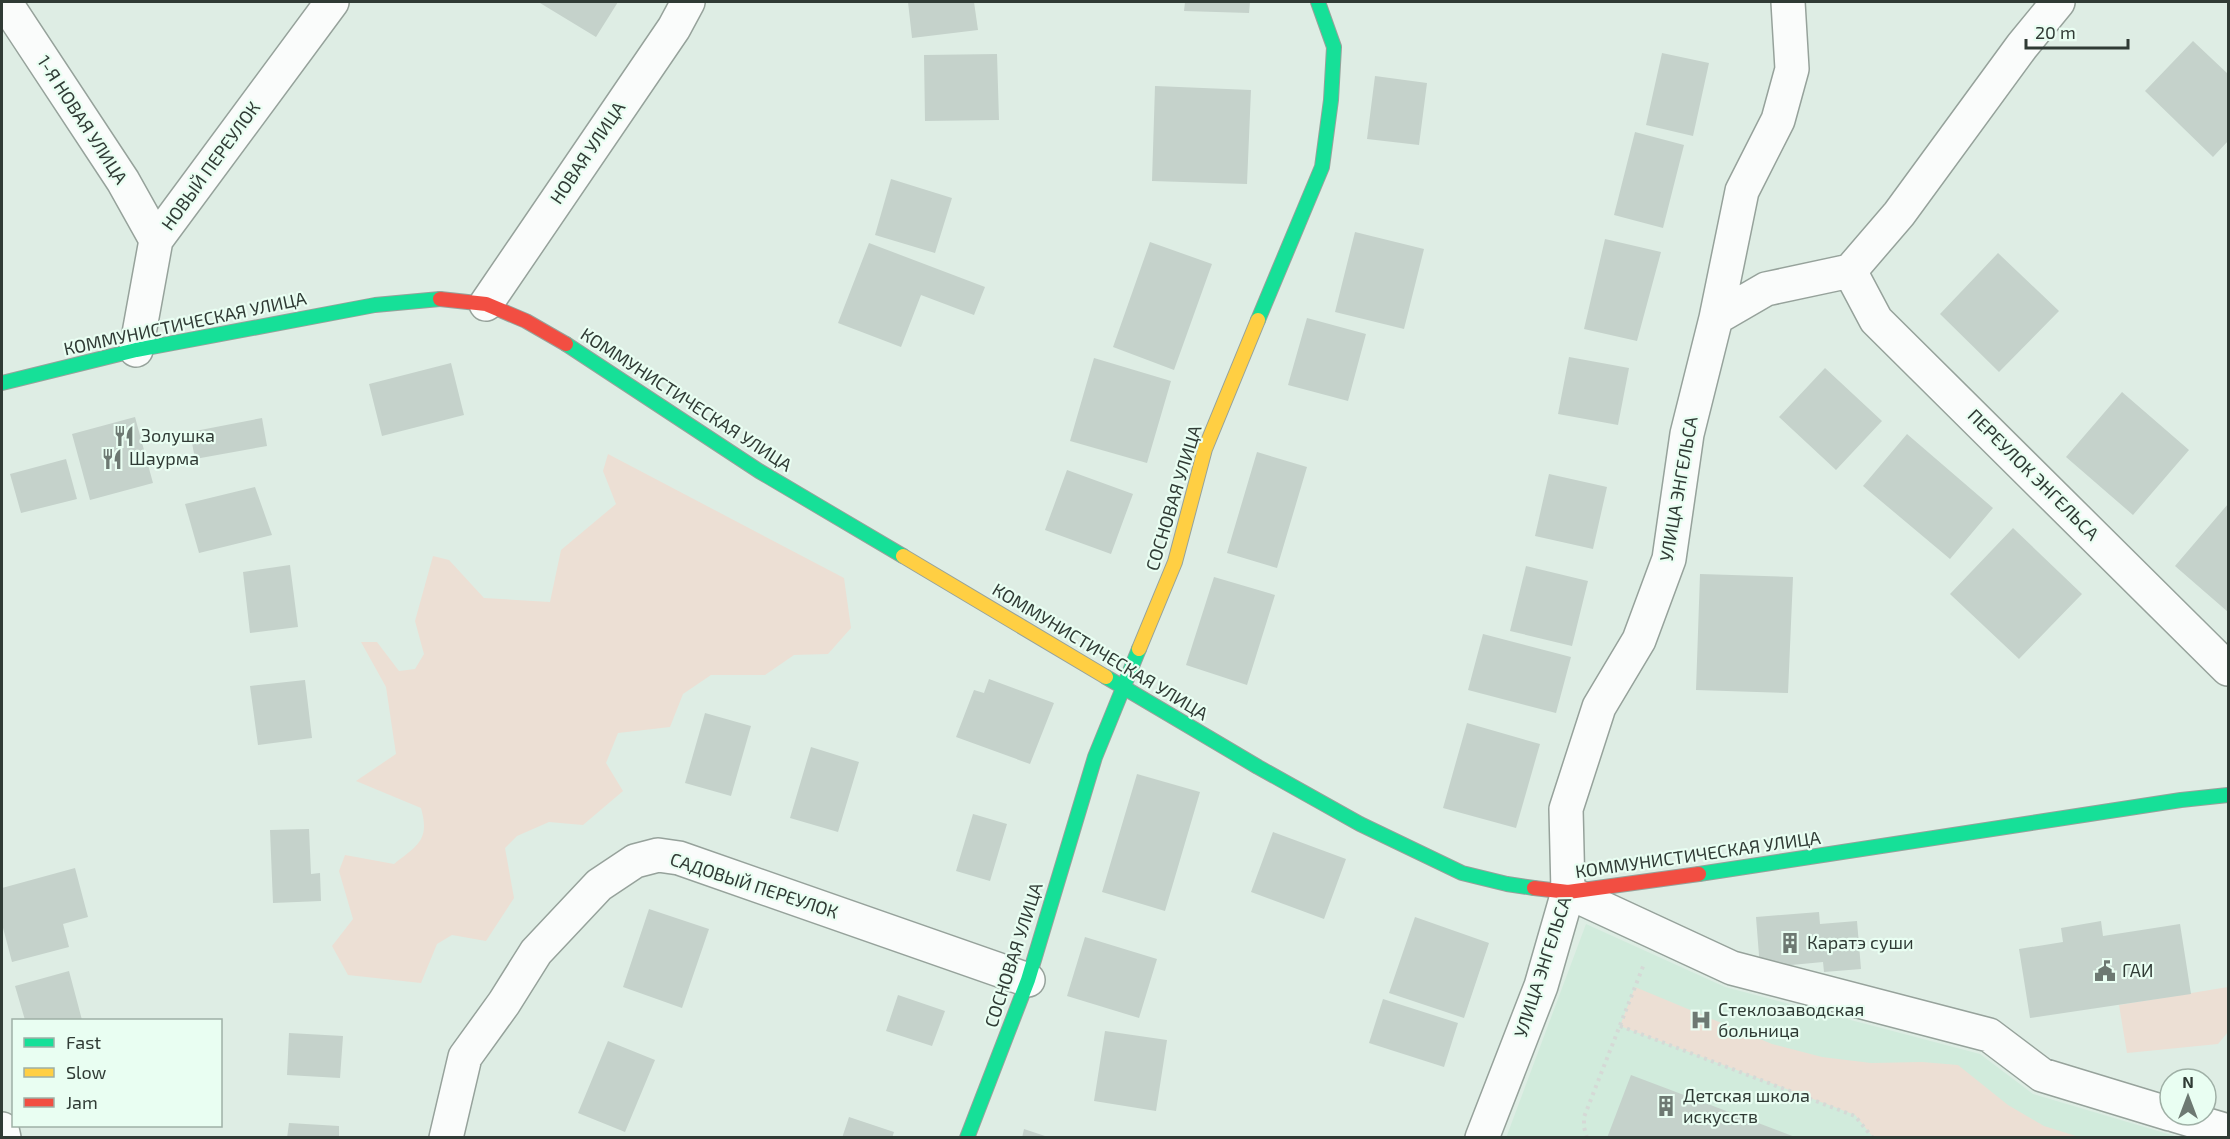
<svg xmlns="http://www.w3.org/2000/svg" width="2230" height="1139" font-family="'Exo 2',sans-serif">
<style>
.built{fill:#d1ebdc}
.green{fill:#ecdfd4}
.building{fill:#c5d2cb}
.lines{fill:none;stroke-linecap:round;stroke-linejoin:round}
.street-casing{stroke:#96a29b;stroke-width:36}
.fast-casing{stroke:#96a29b;stroke-width:16}
.slow-casing{stroke:#96a29b;stroke-width:16}
.jam-casing{stroke:#96a29b;stroke-width:16}
.path{stroke:#d5d9d6;stroke-width:4;stroke-dasharray:3 4.5;stroke-linecap:butt}
.street{stroke:#fafcfb;stroke-width:33}
.fast{stroke:#16e098;stroke-width:14}
.slow{stroke:#ffcf43;stroke-width:14}
.jam{stroke:#f24e42;stroke-width:14}
.labels{text-anchor:middle;stroke-width:4.5;stroke-linejoin:round;paint-order:stroke}
.street-label{font-size:18px;fill:#303b35;stroke:#e9fef2}
.poi-label{font-size:18px;fill:#303b35;stroke:#e9fef2;text-anchor:start}
</style>
<rect width="100%" height="100%" fill="#deede4"/>
<path class="built" d="M1586,924L1725,987L1980,1054L2033,1094L2178,1137L1506,1138Z"/>
<path class="green" d="M608,454L844,578L851,628L828,654L794,655L765,675H711L683,694L670,727L618,733L606,763L623,791L583,825L549,822L517,836L505,848L514,898L486,941L452,935L437,944L421,983L348,975L332,946L353,919L339,871L345,855L394,864C418,845 430,840 421,808L356,781L396,754L386,687L361,642H377L399,671L415,669L424,654L415,621L433,556L449,560L484,598L550,602L561,550L616,504L603,471Z
M1635,987L1772,1044L1822,1057L1871,1063L1922,1062L1958,1065L2008,1105L2044,1126L2079,1137H1873L1855,1115L1620,1026Z
M2228,987V1032L2218,1044L2127,1053L2119,1005Z"/>
<path class="building" d="M541,2H618L596,37L540,3Z
M908,2H974L978,30L912,38Z
M1185,2H1250L1249,13L1184,11Z
M2193,41L2228,74V141L2213,157L2145,91Z
M1662,53L1709,63L1693,136L1646,125Z
M997,54L999,120L925,121L924,55Z
M1375,76L1427,83L1419,145L1367,139Z
M1155,86L1251,90L1247,184L1152,181Z
M1635,132L1684,145L1663,228L1614,215Z
M891,179L952,198L935,253L875,235Z
M1355,232L1424,249L1404,329L1335,312Z
M1605,239L1661,252L1637,341L1584,329Z
M1150,242L1212,264L1174,370L1113,347Z
M869,243L985,287L974,315L921,295L901,347L838,323Z
M1998,253L2059,311L1999,372L1940,314Z
M1307,318L1366,334L1348,401L1288,385Z
M1569,357L1629,368L1618,425L1558,414Z
M1094,358L1171,381L1147,463L1070,441Z
M451,363L464,415L382,436L369,384Z
M1825,368L1882,421L1836,470L1779,417Z
M2122,392L2189,450L2133,515L2066,457Z
M135,417L153,483L90,500L72,434Z
M262,418L267,446L195,459L190,432Z
M1907,434L1993,508L1950,559L1863,486Z
M1257,452L1307,467L1277,568L1227,553Z
M66,459L77,499L21,513L10,474Z
M1067,470L1133,494L1111,554L1045,530Z
M1549,474L1607,487L1593,549L1535,536Z
M255,487L272,535L199,553L185,504Z
M2228,504V612L2175,566Z
M2013,528L2082,594L2019,659L1950,594Z
M290,565L298,627L250,633L243,572Z
M1526,566L1588,581L1572,646L1510,631Z
M1700,574L1793,577L1788,693L1696,690Z
M1214,577L1275,595L1247,685L1186,665Z
M1483,634L1571,657L1556,713L1468,690Z
M989,679L1054,703L1030,764L956,737L974,690L984,693Z
M305,680L312,738L258,745L250,686Z
M705,713L751,726L731,796L685,783Z
M1467,723L1540,744L1516,828L1443,808Z
M811,747L859,762L838,832L790,818Z
M1137,774L1200,792L1165,911L1102,892Z
M973,814L1007,824L990,881L956,871Z
M309,829L311,874L320,873L321,901L273,903L270,830Z
M1273,832L1346,859L1324,919L1251,892Z
M75,868L88,917L63,924L69,947L12,962L2,924V888Z
M649,909L709,929L682,1008L623,987Z
M1819,912L1820,924L1857,921L1861,969L1824,972L1823,962L1760,968L1756,917Z
M1415,917L1489,943L1464,1018L1389,993Z
M2101,921L2103,936L2180,924L2191,994L2030,1018L2019,949L2063,942L2061,928Z
M1085,937L1157,959L1139,1018L1067,996Z
M69,971L82,1020H25L15,986Z
M898,995L945,1011L932,1046L886,1031Z
M1383,999L1458,1023L1444,1067L1369,1043Z
M1105,1031L1167,1040L1156,1111L1094,1101Z
M289,1033L343,1036L340,1078L287,1075Z
M608,1041L655,1060L625,1132L578,1113Z
M1631,1075L1795,1137V1138H1607Z
M849,1117L894,1132L892,1138H842Z
M289,1123L339,1126V1138H287Z
M1024,1129L1048,1137V1138H1022Z"/>
<g class="lines">
<defs>
<path id="street" d="M5,2L123,181L156,240
M1850,271L1876,320L2228,669
M486,304L674,28L688,2
M1716,318L1766,289L1850,271L1899,214L2022,46L2058,2
M136,350L156,240L332,2
M1568,892L1732,968L1989,1035L2042,1075L2170,1114
M2174,1115L2228,1131
M2,1129L4,1138
M446,1138L465,1057L504,1003L536,952L599,885L635,861L658,855L679,858L1028,980
M1482,1138L1541,986L1568,892L1566,809L1599,707L1639,640L1669,559L1687,434L1716,318L1742,191L1778,120L1792,69L1788,2"/>
<path id="fast" d="M1258,320L1322,167L1331,100L1334,47L1318,2
M566,344L759,471L903,556
M2,383L136,350L375,305L440,299
M1106,677L1258,767L1360,824L1462,873L1507,884L1534,888
M1699,874L2181,800L2228,795
M967,1138L1028,980L1095,757L1139,649"/>
<path id="slow" d="M903,556L1106,677
M1139,649L1175,562L1205,449L1258,320"/>
<path id="jam" d="M440,299L486,304L526,321L566,344
M1534,888L1568,892L1699,874"/>
</defs>
<use href="#street" class="street-casing"/>
<use href="#fast" class="fast-casing"/>
<use href="#slow" class="slow-casing"/>
<use href="#jam" class="jam-casing"/>
<path class="path" d="M1620,1026L1855,1116L1873,1138
M1587,1138L1584,1127V1117L1644,964"/>
<use href="#street" class="street"/>
<use href="#fast" class="fast"/>
<use href="#slow" class="slow"/>
<use href="#jam" class="jam"/>
</g>
<defs>
<symbol id="restaurant-bare" viewBox="-9 -9 18 18"><path d="M-5-6h1v4h1v-4h1v4h1v-4h1v5L-1.5 .5V6h-2V.5L-5-1ZM5-6V6H3V1.5H1.5Q1.5-4 5-6Z" fill="#6d7972" stroke="#e9fef2" stroke-width="2.5" paint-order="stroke"/></symbol>
<symbol id="building-bare" viewBox="-9 -9 18 18"><path d="M-4-6H4V6H1V3H-1V6H-4ZM-2.5-4.3h1.7v1.8h-1.7ZM.8-4.3h1.7v1.8H.8ZM-2.5-1h1.7V.8h-1.7ZM.8-1h1.7V.8H.8Z" fill="#6d7972" stroke="#e9fef2" stroke-width="2.5" paint-order="stroke"/></symbol>
<symbol id="civic-bare" viewBox="-9 -9 18 18"><path d="M-.6-6.5H3V-4.5H.6V-3L4-1V1h2V6H-6V1h2V-1L-.6-3ZM-1.2 2.5V6h2.4V2.5Z" fill="#6d7972" stroke="#e9fef2" stroke-width="2.5" paint-order="stroke"/></symbol>
<symbol id="hospital-bare" viewBox="-9 -9 18 18"><path d="M-5-5h3v3.5h4V-5h3V5h-3V1.5h-4V5h-3Z" fill="#6d7972" stroke="#e9fef2" stroke-width="2.5" paint-order="stroke"/></symbol>
</defs>
<g fill-rule="evenodd">
<use href="#restaurant-bare" x="109" y="421" width="30" height="30"/>
<use href="#restaurant-bare" x="97" y="444" width="30" height="30"/>
<use href="#building-bare" x="1775" y="928" width="30" height="30"/>
<use href="#civic-bare" x="2090" y="956" width="30" height="30"/>
<use href="#hospital-bare" x="1686" y="1005" width="30" height="30"/>
<use href="#building-bare" x="1651" y="1091" width="30" height="30"/>
</g>
<g class="labels">
<g class="street-label">
<text transform="translate(82 120) rotate(57)" y="6">1-Я НОВАЯ УЛИЦА</text>
<text transform="translate(588 153) rotate(-56)" y="6">НОВАЯ УЛИЦА</text>
<text transform="translate(211 166) rotate(-54)" y="6">НОВЫЙ ПЕРЕУЛОК</text>
<text transform="translate(185 324) rotate(-12)" y="6">КОММУНИСТИЧЕСКАЯ УЛИЦА</text>
<text transform="translate(686 400) rotate(33)" y="6">КОММУНИСТИЧЕСКАЯ УЛИЦА</text>
<text transform="translate(2033 475) rotate(45)" y="6">ПЕРЕУЛОК ЭНГЕЛЬСА</text>
<text transform="translate(1679 489) rotate(-80)" y="6">УЛИЦА ЭНГЕЛЬСА</text>
<text transform="translate(1174 498) rotate(-73)" y="6">СОСНОВАЯ УЛИЦА</text>
<text transform="translate(1100 652) rotate(31)" y="6">КОММУНИСТИЧЕСКАЯ УЛИЦА</text>
<text transform="translate(1698 855) rotate(-8)" y="6">КОММУНИСТИЧЕСКАЯ УЛИЦА</text>
<text transform="translate(754 886) rotate(18)" y="6">САДОВЫЙ ПЕРЕУЛОК</text>
<text transform="translate(1014 955) rotate(-72)" y="6">СОСНОВАЯ УЛИЦА</text>
<text transform="translate(1543 967) rotate(-72)" y="6">УЛИЦА ЭНГЕЛЬСА</text>
</g>
<g class="poi-label">
<text x="141" y="442">Золушка</text>
<text x="129" y="465">Шаурма</text>
<text x="1807" y="949">Каратэ суши</text>
<text x="2122" y="977">ГАИ</text>
<text x="1718" y="1016">Стеклозаводская<tspan x="1718" dy="21">больница</tspan></text>
<text x="1683" y="1102">Детская школа<tspan x="1683" dy="21">искусств</tspan></text>
</g>
</g>
<rect width="2230" height="1139" fill="none" stroke="#303b35" stroke-width="6"/>
<rect x="12" y="1019" width="210" height="108" fill="#e9fef2" stroke="#9fb0a6" stroke-width="1.5"/>
<rect x="24" y="1038" width="30" height="9" fill="#16e098" stroke="#9fb0a6" stroke-width="1.5"/>
<text x="66" y="1049" font-size="18" fill="#303b35">Fast</text>
<rect x="24" y="1068" width="30" height="9" fill="#ffcf43" stroke="#9fb0a6" stroke-width="1.5"/>
<text x="66" y="1079" font-size="18" fill="#303b35">Slow</text>
<rect x="24" y="1098" width="30" height="9" fill="#f24e42" stroke="#9fb0a6" stroke-width="1.5"/>
<text x="66" y="1109" font-size="18" fill="#303b35">Jam</text>
<g transform="translate(2188 1097)"><circle r="28" fill="#e9fef2" stroke="#9fb0a6" stroke-width="1.5"/>
<path d="M0-4.5L10 22L0 15L-10 22Z" fill="#6d7972"/>
<text y="-9" font-size="16" font-weight="bold" text-anchor="middle" fill="#303b35">N</text>
</g>
<path d="M2026 39v9h102v-9" fill="none" stroke="#303b35" stroke-width="3"/>
<text x="2035" y="39" font-size="18" fill="#303b35" stroke="#e9fef2" stroke-width="4.5" paint-order="stroke">20 m</text>
</svg>
